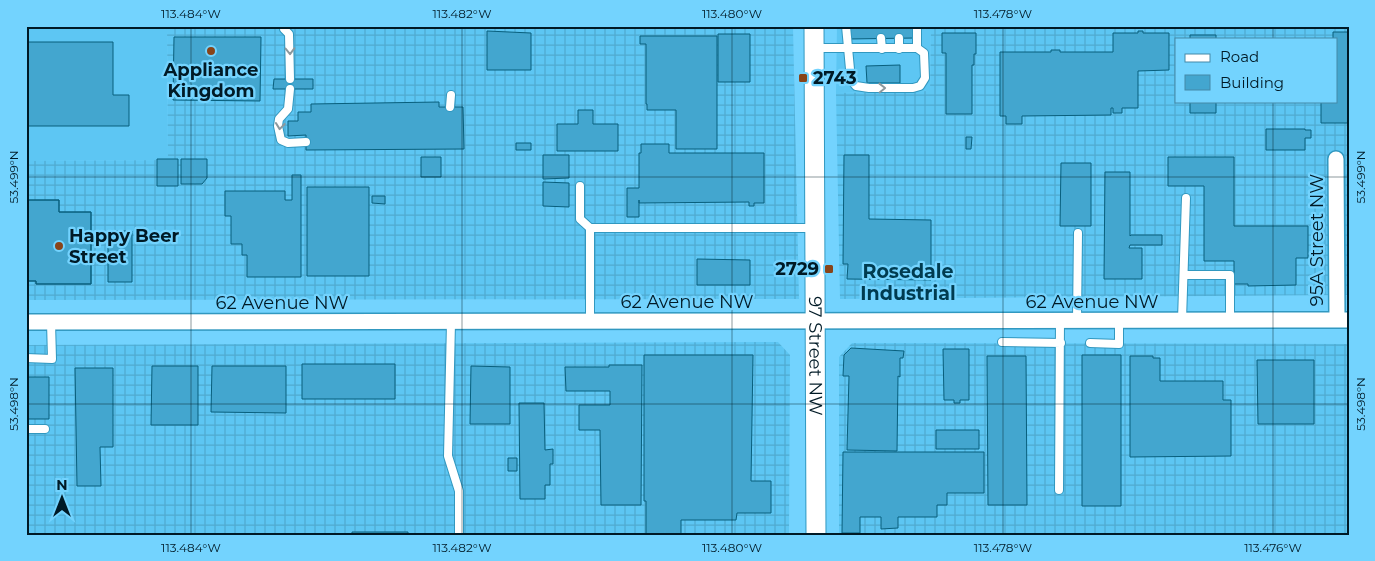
<svg xmlns="http://www.w3.org/2000/svg" width="1375" height="561" font-family="Montserrat,sans-serif">
<style>
.built{fill:#5dc6f3}
.industrial{fill:url(#industrial-grid);fill-rule:evenodd}
.building{fill:#43a6cf;stroke:#085f7d}
.lines{fill:none;stroke-linecap:round;stroke-linejoin:round}
.service-casing{stroke:#3198c0;stroke-width:10}
.minor-casing{stroke:#3198c0;stroke-width:18}
.tertiary-casing{stroke:#3198c0;stroke-width:21}
.service{stroke:#fff;stroke-width:8}
.minor{stroke:#fff;stroke-width:15}
.tertiary{stroke:#fff;stroke-width:19}
.oneway{stroke:#8c989d}
.ticks{fill:none;stroke:#001a26;stroke-width:1;stroke-opacity:0.45}
.poi-dot{fill:#884419;stroke:#73d3fe;stroke-width:2}
.labels{text-anchor:middle;stroke-width:4.5;stroke-linejoin:round;paint-order:stroke}
.poi-label{font-size:18px;font-weight:bold;fill:#001a26;stroke:#73d3fe;text-anchor:start}
.street-label{font-size:18px;fill:#001a26;stroke:#73d3fe}
.neighbourhood-label{font-size:19px;font-weight:bold;fill:#003b50;stroke:#73d3fe}
.neatline{fill:none;stroke:#001a26;stroke-width:2}
.ticks-label{font-size:12px;text-anchor:middle;fill:#001a26}
</style>
<defs>
<pattern id="industrial-grid" width="8" height="8" patternUnits="userSpaceOnUse" patternTransform="scale(1.25)"><rect width="8" height="8" fill="#5dc6f3"/><path d="M0 4h8M4 0v8" fill="none" stroke="#4faad0"/></pattern>
</defs>
<rect width="100%" height="100%" fill="#73d3fe"/>
<path class="built" d="M26,26H167L168,160L26,161Z
M837,26H931L930,91L836,93Z"/>
<path class="industrial" d="M167,26L793,27L799,299L26,300V161L168,160Z
M931,26H1349V295L840,299L836,93L930,91ZM1176,39H1336V101H1176Z
M778,342L790,355L789,535H26V345Z
M852,343L1349,344V535H839V357Z"/>
<path class="building" d="M849,26H915V38L849,39Z
M487,31L531,33V70H487Z
M1138,31H1143V33H1169V70L1138,71V108H1122V113H1113V108H1111V115L1022,116V124H1006V116H1000V52H1051V50H1060V52H1113V33H1138Z
M1333,32H1349V128L1348,123H1321V101H1336V39H1333Z
M942,33H976V54H974V65H972V114H946V53H942Z
M718,34H750V82H718Z
M1190,35H1216V39H1190Z
M640,36H717V149H676V110H647V104H646V44H640Z
M174,37H261L260,101L173,100Z
M26,42H113V95H129V126H26Z
M900,65V83H867L866,66Z
M274,79H313V89H273Z
M1190,101H1216V113H1190Z
M439,102V107H463L464,149L306,150V135L288,136V121H298V112H311V104Z
M578,110H593V124H618V151H557V124H578Z
M1266,129H1305V130H1311V138H1305V150H1266Z
M966,137H972L971,149H966Z
M516,143H531V150H516Z
M641,144H669V153H764V203H754V206H749V202L639,203V200V217H627V188H639V153H641Z
M543,155H569V178L543,179Z
M844,155H869V219L931,220V280L847,279L848,264H843Z
M421,157H441V177H421Z
M1168,157H1234V226H1308V258H1296V285L1248,286V284H1234V261H1204V186H1168Z
M157,159H178V186H157Z
M181,159H207V178L202,184H181Z
M1061,163H1091V226H1060Z
M1105,172H1130V236L1131,235H1162V245H1130L1129,248H1142V279H1104Z
M292,175H301V277H247V255H242V244H231V216H225V191H285V200H292Z
M543,182L569,183V207L543,206Z
M307,187H369V276H307Z
M372,196H385V204L372,203Z
M26,200H59V212H91V284H36V281H26Z
M26,200H59V212H91V284H36V281H26Z
M108,231H132V282H108Z
M697,259L750,260V285H697Z
M851,348L904,351L903,358H900V377L898,376L897,451L847,450L849,376H843L844,355Z
M943,349H969V400H960V403H954V400H944Z
M644,355H753L751,481H771V513H737L736,520H681V535H646V501H644Z
M1082,355H1121V506H1082Z
M987,356H1026L1027,505H988Z
M1130,356H1153V358H1160V381H1223V400H1231V456L1130,457Z
M1257,360H1314V424H1258Z
M302,364H395V399H302Z
M609,365H642L641,505H601L600,430H579V405H610V391H566L565,367H609Z
M152,366H198V425H151Z
M212,366H286V413L211,412Z
M471,366L510,367V424H470Z
M75,368H113V447H100L101,486H77Z
M26,377H49V419H26Z
M519,403H544L545,450L553,449V464H550V485H545V499H520Z
M936,430H979V449H936Z
M843,452H984V493H947V505H937V517H898V528L881,529V517H860V533H842Z
M508,458H517V471H508Z
M352,532H408V535H352Z"/>
<g class="lines">
<defs>
<path id="service" d="M284,26V29L289,34L290,79
M846,26L851,80L856,86L869,88H913L920,86L925,78L924,53L917,48
M881,38L882,49
M899,38V49
M814,48H917V26
M290,89L288,109L279,119L278,126L281,140L288,143L306,142
M450,107L451,95
M580,186V219L590,228
M1184,275H1230V320
M1077,320L1078,233
M1182,320L1186,198
M590,321V228H815
M451,322L448,456L459,491V535
M1002,342L1061,343
M1090,343L1119,344V320
M26,358L52,359L51,322
M26,429H45
M1059,490L1060,320"/>
<path id="minor" d="M1336,159L1337,320
M26,322L1349,320"/>
<g id="tertiary">
<path id="s1" d="M814,26L816,535"/>
</g>
</defs>
<use href="#service" class="service-casing"/>
<use href="#minor" class="minor-casing"/>
<use href="#tertiary" class="tertiary-casing"/>
<use href="#service" class="service"/>
<use href="#minor" class="minor"/>
<use href="#tertiary" class="tertiary"/>
</g>
<defs><path id="oneway-chevron" d="M-2-3.5L2.5 0L-2 3.5" fill="none" stroke-width="1.6" stroke-linecap="round" stroke-linejoin="round" transform="scale(1.25)"/></defs>
<g class="oneway">
<use href="#oneway-chevron" transform="translate(290 51) rotate(89)"/>
<use href="#oneway-chevron" transform="translate(882 88) rotate(-1)"/>
<use href="#oneway-chevron" transform="translate(280 126) rotate(96)"/>
</g>
<path class="ticks" d="M191,26V535M462,26V535M732,26V535M1003,26V535M1273,26V39M1273,101V535M26,177H1349M26,404H1349"/>
<g class="poi-dot">
<circle cx="211" cy="51" r="5"/>
<rect x="798" y="73" width="10" height="10" rx="2.5"/>
<circle cx="59" cy="246" r="5"/>
<rect x="824" y="264" width="10" height="10" rx="2.5"/>
</g>
<g class="labels">
<g class="poi-label">
<text x="211" y="76" text-anchor="middle">Appliance<tspan x="211" dy="21">Kingdom</tspan></text>
<text x="813" y="84">2743</text>
<text x="69" y="242">Happy Beer<tspan x="69" dy="21">Street</tspan></text>
<text x="819" y="275" text-anchor="end">2729</text>
</g>
<g class="street-label">
<text transform="translate(1317 240) rotate(-90)" y="6">95A Street NW</text>
<text x="687" y="308">62 Avenue NW</text>
<text x="1092" y="308">62 Avenue NW</text>
<text x="282" y="309">62 Avenue NW</text>
<text dy="6" stroke="none"><textPath href="#s1" startOffset="330">97 Street NW</textPath></text>
</g>
<g class="neighbourhood-label">
<text x="908" y="278">Rosedale<tspan x="908" dy="22">Industrial</tspan></text>
</g>
</g>
<rect width="1375" height="561" fill="none" stroke="#73d3fe" stroke-width="55"/>
<rect x="1175" y="38" width="162" height="65" fill="#73d3fe" stroke="#4589a8"/>
<rect x="1185" y="54" width="25" height="8" fill="#ffffff" stroke="#4589a8"/>
<text x="1220" y="62" font-size="15" fill="#001a26">Road</text>
<rect x="1185" y="75" width="25" height="15" fill="#43a6cf" stroke="#4589a8"/>
<text x="1220" y="88" font-size="15" fill="#001a26">Building</text>
<g transform="translate(62 498)" stroke="#73d3fe" stroke-width="4" paint-order="stroke">
<path d="M0-4L9 19L0 12L-9 19Z" fill="#001a26"/>
<text y="-8" font-size="14" font-weight="bold" text-anchor="middle" fill="#001a26">N</text>
</g>
<rect x="28" y="28" width="1320" height="506" class="neatline"/>
<g class="ticks-label">
<text x="191" y="18">113.484°W</text>
<text x="462" y="18">113.482°W</text>
<text x="732" y="18">113.480°W</text>
<text x="1003" y="18">113.478°W</text>
<text transform="translate(14 177) rotate(-90)" y="4">53.499°N</text>
<text transform="translate(1361 177) rotate(-90)" y="4">53.499°N</text>
<text transform="translate(14 404) rotate(-90)" y="4">53.498°N</text>
<text transform="translate(1361 404) rotate(-90)" y="4">53.498°N</text>
<text x="191" y="552">113.484°W</text>
<text x="462" y="552">113.482°W</text>
<text x="732" y="552">113.480°W</text>
<text x="1003" y="552">113.478°W</text>
<text x="1273" y="552">113.476°W</text>
</g>
</svg>
